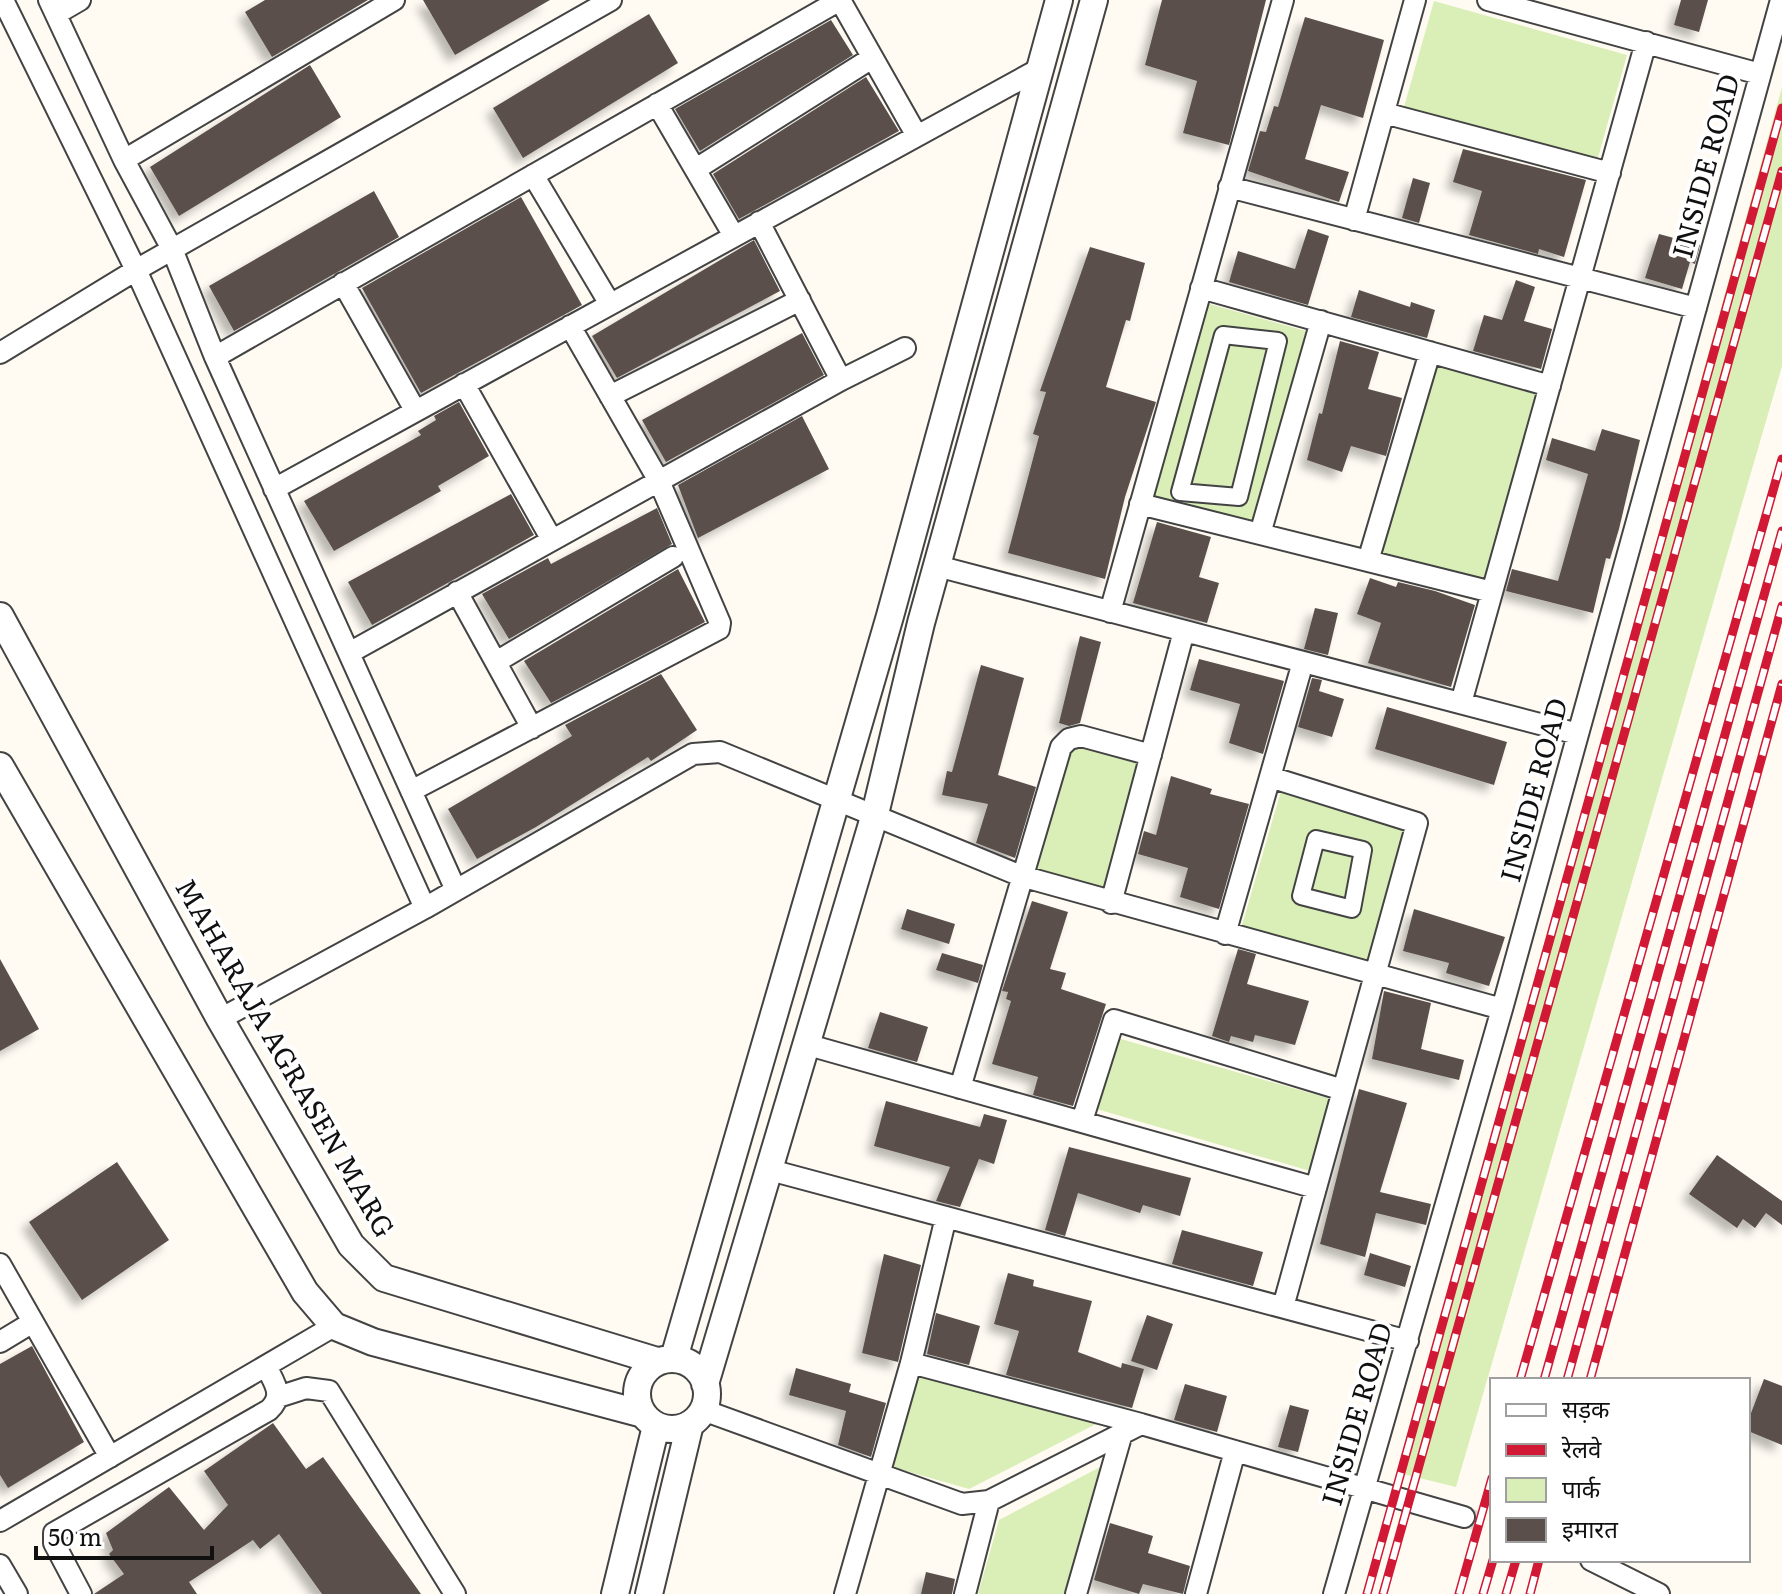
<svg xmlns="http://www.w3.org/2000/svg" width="1782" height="1594" font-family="Literata,'Noto Sans Devanagari',serif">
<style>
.green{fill:#daefb7}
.building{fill:#5a4f4b;filter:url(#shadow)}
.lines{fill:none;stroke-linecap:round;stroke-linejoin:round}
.minor-tunnel{stroke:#dbd8d1;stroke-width:20;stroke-dasharray:20 10;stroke-linecap:butt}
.pedestrian-casing{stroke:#434343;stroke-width:20}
.minor-casing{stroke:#434343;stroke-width:24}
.tertiary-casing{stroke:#434343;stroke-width:30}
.pedestrian{stroke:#fff;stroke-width:16}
.minor{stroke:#fff;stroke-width:20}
.tertiary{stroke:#fff;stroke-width:26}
.rail-casing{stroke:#d11835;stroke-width:9}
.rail{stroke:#fff;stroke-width:6;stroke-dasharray:18;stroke-linecap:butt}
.labels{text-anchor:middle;stroke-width:8;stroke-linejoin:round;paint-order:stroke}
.street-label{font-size:28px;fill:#101010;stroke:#fff}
</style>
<defs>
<filter id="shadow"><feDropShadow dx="-7" dy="7" stdDeviation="4" flood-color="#0004"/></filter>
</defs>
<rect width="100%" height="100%" fill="#fffbf3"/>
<path class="green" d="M1434,1L1627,55L1597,161L1404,107Z
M1782,87V366L1456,1487L1399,1473Z
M1206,303L1306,331L1252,524L1152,496Z
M1436,363L1537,391L1484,583L1382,554Z
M1065,741L1140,763L1104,891L1029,869Z
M1281,791L1410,828L1371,962L1242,925Z
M1114,1037L1338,1101L1317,1173L1093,1108Z
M916,1375L1098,1423L969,1489L892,1467Z
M1104,1465L1067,1594H978L999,1520Z"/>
<path class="building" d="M265,0H368L272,57L245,12Z
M423,0H550L455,55Z
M1162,0H1266L1229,145L1183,133L1197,81L1145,65Z
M1681,0H1708L1699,32L1674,25Z
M649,14L678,63L523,158L493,108Z
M1305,17L1384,40L1363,118L1321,105L1305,159L1349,172L1339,202L1248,171L1260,131L1266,132L1274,106L1278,107Z
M831,20L853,55L700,151L675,109Z
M310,65L341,117L179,216L150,167Z
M866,77L899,131L739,219L713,174Z
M1463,149L1586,180L1564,257L1539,249L1538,254L1469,235L1482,191L1453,182Z
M1413,178L1430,183L1419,223L1402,218Z
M374,191L399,237L234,331L209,286Z
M521,197L582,305L421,393L362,288Z
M1308,229L1329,236L1308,305L1229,282L1238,251L1295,269Z
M1659,234L1700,245L1695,264L1690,262L1682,289L1645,278Z
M754,240L780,291L617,378L592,336Z
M1090,247L1145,263L1130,321L1126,320L1106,387L1156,402L1125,497L1105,579L1008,553L1039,436L1033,434L1046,392L1040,391Z
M1516,280L1535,287L1524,321L1552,329L1541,369L1473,351L1484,315L1502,320Z
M1359,290L1410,307L1411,302L1435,310L1427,338L1351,317Z
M802,333L824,375L666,462L642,420Z
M1340,341L1379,352L1368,389L1402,398L1386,456L1351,446L1342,472L1307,460L1319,413L1322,414Z
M459,402L489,456L438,486L441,491L334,551L304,501L421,435L418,431L436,420L434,416Z
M802,416L829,469L698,538L678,485Z
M1602,429L1640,440L1619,529L1610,559L1606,558L1593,613L1506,591L1512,569L1558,581L1588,474L1546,460L1552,438L1595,451Z
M511,494L534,535L372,625L348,582Z
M657,508L672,544L509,639L482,594L548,558L551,564Z
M1157,522L1211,537L1199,577L1219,583L1207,623L1133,603Z
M678,569L705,622L551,703L524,661Z
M1370,578L1396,587L1398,582L1435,591L1475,605L1451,687L1368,663L1381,623L1357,614Z
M1315,608L1338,613L1328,655L1304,649Z
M1080,636L1101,642L1080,723L1069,726L1059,723Z
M1199,659L1284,681L1263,754L1229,743L1240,704L1190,690Z
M981,665L1024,678L998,775L1036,787L1015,858L976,843L988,804L942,795L947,771L952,772Z
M661,674L697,730L651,761L648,757L536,827L477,859L448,809L572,736L565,725Z
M1312,678L1322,680L1319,691L1344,699L1332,737L1298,727Z
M1387,707L1507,742L1494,785L1375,749Z
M1171,776L1212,789L1210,794L1249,804L1219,909L1180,897L1188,868L1138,854L1144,831L1156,835Z
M1032,901L1068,912L1050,969L1066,973L1061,989L1106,1004L1073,1106L1033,1095L1038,1077L992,1064L1011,1001L1006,999L1008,992L1002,991Z
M907,909L955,924L949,944L901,929Z
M1414,909L1505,937L1489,986L1446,973L1449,963L1403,951Z
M1238,949L1256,954L1247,984L1309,1001L1295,1045L1255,1035L1253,1042L1231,1036L1229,1042L1212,1036Z
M942,953L983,965L978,983L936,970Z
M0,959L39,1029L0,1051Z
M1384,991L1431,1003L1421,1049L1464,1060L1459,1080L1372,1059Z
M880,1012L928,1027L917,1062L868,1048Z
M1359,1089L1407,1103L1380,1192L1431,1204L1426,1225L1376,1213L1365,1257L1320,1244Z
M886,1101L980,1127L984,1114L1007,1120L994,1164L979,1159L960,1207L936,1201L950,1167L874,1146Z
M1069,1147L1191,1178L1180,1216L1143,1205L1140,1213L1078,1193L1065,1236L1045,1230Z
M1717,1155L1782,1201V1225L1766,1213L1755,1228L1743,1219L1737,1228L1689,1194Z
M117,1162L169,1240L82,1300L29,1222Z
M1182,1230L1263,1252L1253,1286L1172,1264Z
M1370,1253L1411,1266L1405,1287L1364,1275Z
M884,1254L921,1265L898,1362L862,1353Z
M1008,1273L1034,1280L1033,1286L1092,1301L1078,1352L1121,1368L1122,1363L1144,1369L1132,1408L1006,1375L1019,1331L994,1324Z
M936,1313L980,1326L969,1365L927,1354Z
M1147,1315L1173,1324L1157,1370L1131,1361Z
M32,1346L84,1442L8,1488L0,1475V1364Z
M796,1368L851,1384L849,1392L886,1403L871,1457L838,1445L846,1411L789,1395Z
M1764,1379L1782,1386V1445L1748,1431V1421Z
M1185,1384L1227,1396L1217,1432L1174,1420Z
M1290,1405L1309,1410L1298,1452L1278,1447Z
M273,1423L306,1469L323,1457L421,1594H322L279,1534L260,1549L253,1540L189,1582L197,1594H94L124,1574L109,1554L113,1550L106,1533L169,1487L204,1530L228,1505L204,1471Z
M1110,1523L1153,1536L1148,1553L1190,1566L1183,1594L1143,1584L1139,1594L1094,1580Z
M926,1572L955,1579L952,1594H921Z"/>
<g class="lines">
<path class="minor-tunnel" d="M1464,1517L1492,1525"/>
<defs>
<path id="pedestrian" d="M1223,335L1278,341L1239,497L1180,492Z
M1316,839L1363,850L1352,909L1301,896Z"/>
<path id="minor" d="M3,0L136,270L425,908
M49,0L124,160L172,249L215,357L455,888
M840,0L917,136
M1488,0L1760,74
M56,14L80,0
M657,104L734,236
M1384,113L1610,173
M124,160L394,0
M696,169L872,58
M533,175L610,304
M1229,187L1696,308
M1354,220L1415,0
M759,222L841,380
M343,283L415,410
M1201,288L1550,386
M0,353L136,270L611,0
M215,357L840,0
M464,384L552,540
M610,396L800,300
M274,489L1041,68
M1140,504L1492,592
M1260,534L1321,321
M1368,561L1430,352
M937,566L1578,734
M457,592L532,728
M1110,612L1283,0
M349,653L841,380L905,348
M496,662L673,557
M1461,703L1646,42
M1270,777L1417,823L1283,1307
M411,791L719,629L720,623L659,481L570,326
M1111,903L1184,631
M1225,934L1303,662
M220,1019L425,908L693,754L720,752L1021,876L1502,1009
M805,1044L1316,1188
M960,1088L1061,747L1069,739L1081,736L1151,755
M1082,1121L1114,1020L1343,1090
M770,1170L1408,1341
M0,1264L110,1457
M0,1342L33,1322
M911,1363L1141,1424
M278,1397L306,1388L329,1391L455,1594
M703,1410L962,1504L989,1501L1141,1424L1464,1517
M0,1521L334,1326
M1591,1560L1659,1594
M0,1565L17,1594
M81,1594L54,1543V1533L269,1410C285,1395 274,1383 266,1366
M845,1594L911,1363L946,1217
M965,1594L989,1501
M1076,1594L1122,1433
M1196,1594L1235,1451
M1334,1594L1502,1009L1781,0"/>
<path id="tertiary" d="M0,616L220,1019L351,1245L384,1278L657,1361
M0,766L305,1292L334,1326L373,1342L643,1414
M674,1358L890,616L1059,0
M637 1394a35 35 0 1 1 70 0a35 35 0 1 1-70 0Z
M705,1384L875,814L921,623L1094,0
M615,1594L656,1426
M649,1594L690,1424"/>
</defs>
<use href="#pedestrian" class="pedestrian-casing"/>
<use href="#minor" class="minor-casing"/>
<use href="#tertiary" class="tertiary-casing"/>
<use href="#pedestrian" class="pedestrian"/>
<use href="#minor" class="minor"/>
<use href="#tertiary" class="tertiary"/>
<defs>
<path id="rail" d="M1520,1380L1782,459
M1544,1380L1782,531
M1567,1380L1782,606
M1590,1380L1782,684
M1367,1594L1782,108
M1383,1594L1782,171
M1459,1594L1492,1478
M1483,1594L1493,1560
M1506,1594L1516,1560
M1530,1594L1539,1560"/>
</defs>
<use href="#rail" class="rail-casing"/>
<use href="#rail" class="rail"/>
</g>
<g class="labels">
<g class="street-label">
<text transform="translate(1706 166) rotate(-75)" y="10">INSIDE ROAD</text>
<text transform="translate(1534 790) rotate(-75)" y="10">INSIDE ROAD</text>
<text transform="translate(285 1058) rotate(60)" y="10">MAHARAJA AGRASEN MARG</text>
<text transform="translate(1357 1414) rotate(-74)" y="10">INSIDE ROAD</text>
</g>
</g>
<rect x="1490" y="1378" width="260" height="184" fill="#ffffff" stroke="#9f9f9f" stroke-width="2"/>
<rect x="1506" y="1404" width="40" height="12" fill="#ffffff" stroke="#9f9f9f" stroke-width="2"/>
<text x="1562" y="1418" font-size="24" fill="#101010">सड़क</text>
<rect x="1506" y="1444" width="40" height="12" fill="#d11835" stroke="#9f9f9f" stroke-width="2"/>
<text x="1562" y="1458" font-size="24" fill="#101010">रेलवे</text>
<rect x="1506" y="1478" width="40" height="24" fill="#daefb7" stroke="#9f9f9f" stroke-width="2"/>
<text x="1562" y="1498" font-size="24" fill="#101010">पार्क</text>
<rect x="1506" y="1518" width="40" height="24" fill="#5a4f4b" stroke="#9f9f9f" stroke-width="2"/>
<text x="1562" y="1538" font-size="24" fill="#101010">इमारत</text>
<path d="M36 1546v12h176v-12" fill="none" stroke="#101010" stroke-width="4"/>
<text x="48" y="1546" font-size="24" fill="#101010" stroke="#ffffff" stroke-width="6" paint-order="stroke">50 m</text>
</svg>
